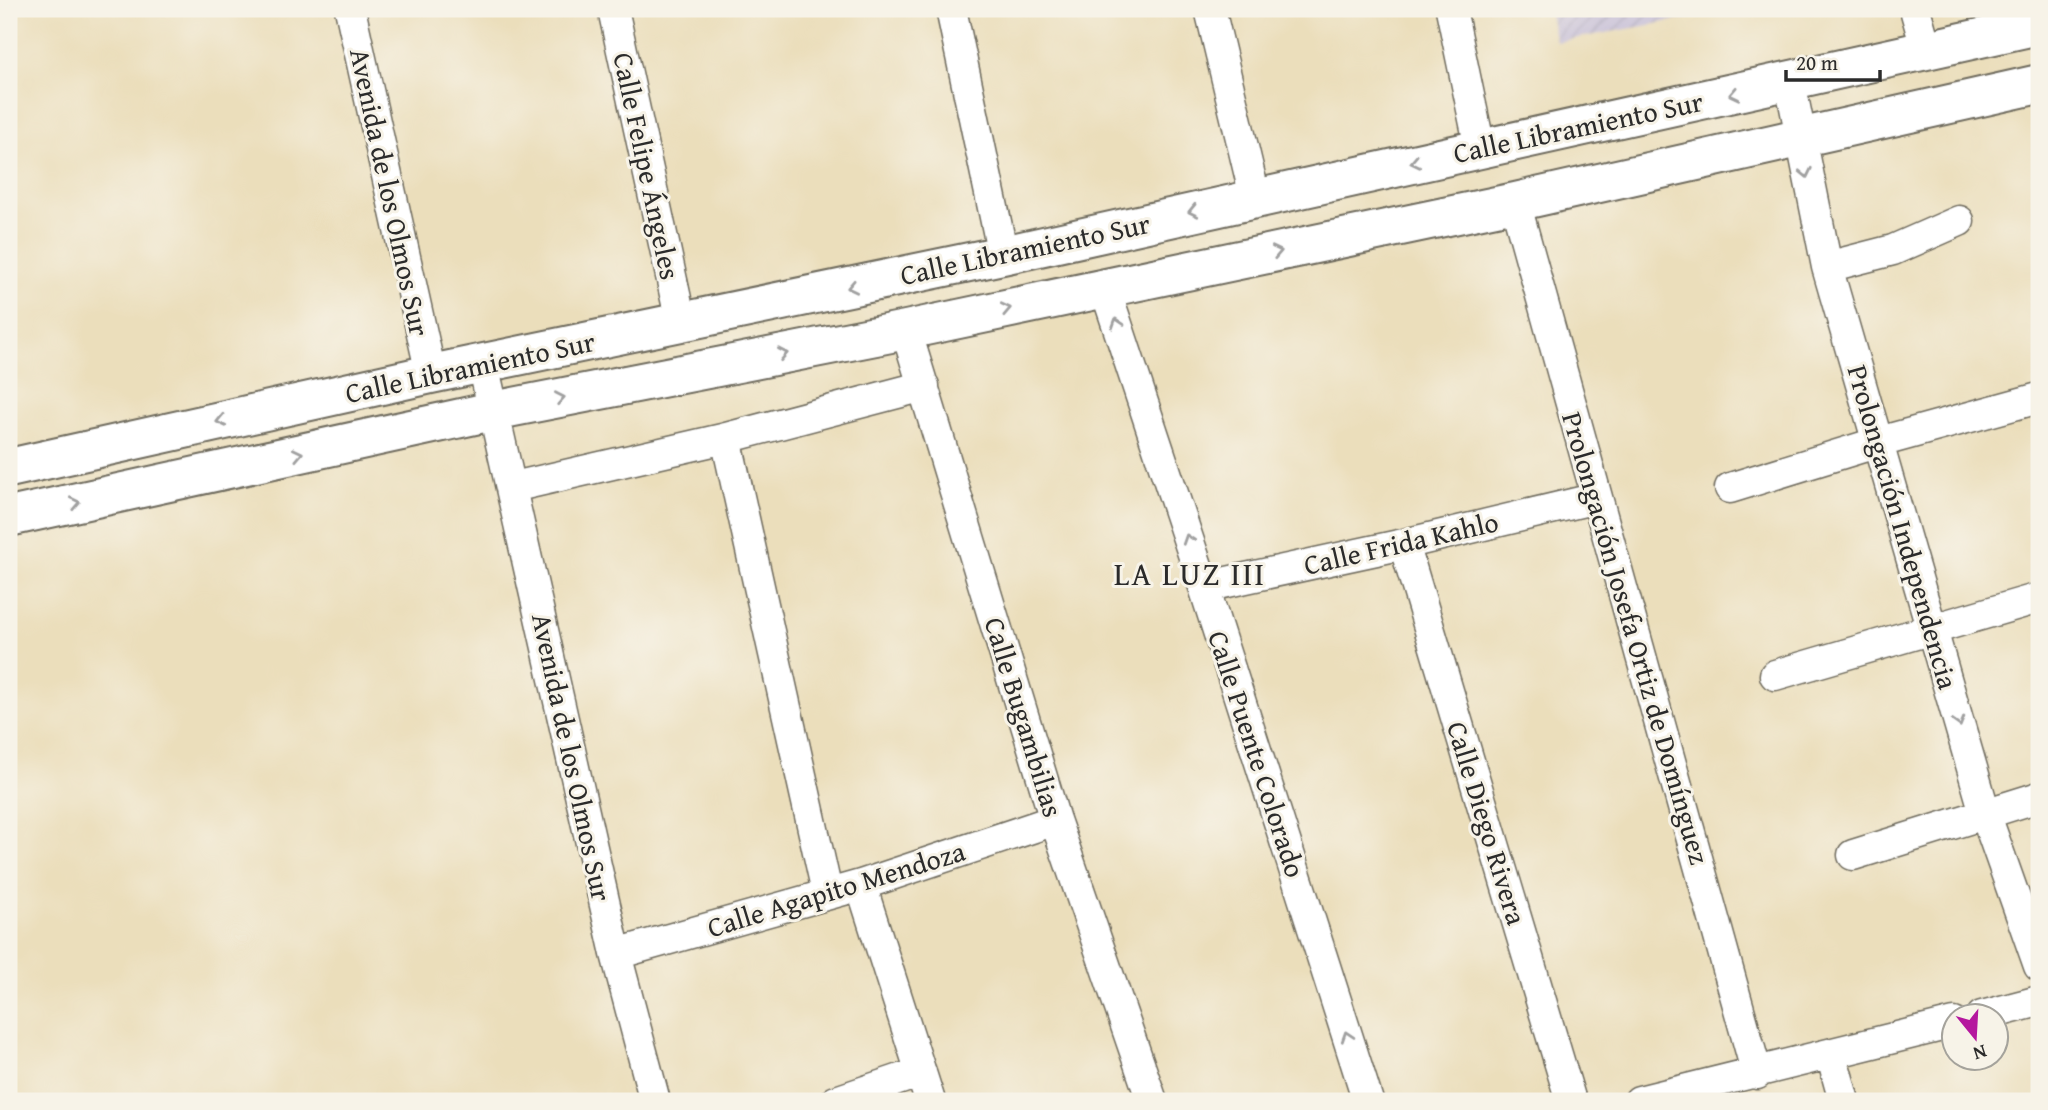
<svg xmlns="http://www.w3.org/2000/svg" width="2048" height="1110" font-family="'Gentium Book Plus',serif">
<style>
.industrial{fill:url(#industrial-furrows)}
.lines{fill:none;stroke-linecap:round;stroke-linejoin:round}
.street-casing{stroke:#6e6a5d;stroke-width:33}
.secondary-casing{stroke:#6e6a5d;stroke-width:42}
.street{stroke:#fff;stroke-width:30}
.secondary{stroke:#fff;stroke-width:38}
.oneway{stroke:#a0a0a0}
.labels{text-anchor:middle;stroke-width:6;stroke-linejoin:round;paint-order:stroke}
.street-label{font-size:28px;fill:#2b2b2b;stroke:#f7f3e8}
.quarter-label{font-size:32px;letter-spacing:2px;fill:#2b2b2b;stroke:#f7f3e8}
</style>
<defs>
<pattern id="industrial-furrows" width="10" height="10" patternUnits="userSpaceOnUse" patternTransform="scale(1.75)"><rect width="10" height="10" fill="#c7c0d8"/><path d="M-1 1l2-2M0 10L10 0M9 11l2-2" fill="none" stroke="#aba5ba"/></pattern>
</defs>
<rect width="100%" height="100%" fill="#f7f3e8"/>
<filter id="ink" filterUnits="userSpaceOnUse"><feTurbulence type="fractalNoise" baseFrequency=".0143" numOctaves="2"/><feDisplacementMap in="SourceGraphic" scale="14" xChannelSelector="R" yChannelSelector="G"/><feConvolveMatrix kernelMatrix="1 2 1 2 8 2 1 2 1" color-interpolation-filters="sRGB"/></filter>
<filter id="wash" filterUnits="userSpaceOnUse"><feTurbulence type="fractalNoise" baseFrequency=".00686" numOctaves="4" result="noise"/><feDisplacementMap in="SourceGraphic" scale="28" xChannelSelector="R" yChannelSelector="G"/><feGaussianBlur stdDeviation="1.57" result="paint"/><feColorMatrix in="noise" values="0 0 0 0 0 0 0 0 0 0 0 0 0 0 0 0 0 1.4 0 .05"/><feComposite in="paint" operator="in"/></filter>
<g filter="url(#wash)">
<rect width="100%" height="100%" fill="#ebdebb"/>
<path class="industrial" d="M1549,9H1737L1556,42Z"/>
</g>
<g filter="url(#ink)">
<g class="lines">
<defs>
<path id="street" d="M350,9L431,374
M613,9L681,322
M951,9L1003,255
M1210,9L1255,197
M1451,9L1480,148
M1915,9L1926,48
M1790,82L1827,267L1985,813L2039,966
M1515,202L1757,1074
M1827,267L1893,250L1959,221
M1105,288L1204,587L1368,1101
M906,330L1055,820L1152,1101
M483,364L616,954L655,1101
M726,438L827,892
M513,487L726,438L924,386
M1730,488L1879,442L2039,398
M1404,544L1571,1101
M1204,587L1404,544L1597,498
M1775,675L2039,598
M1853,855L2039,797
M861,885L930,1101
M616,954L861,885L1055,820
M1982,1016L2039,1001
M1831,1054L1844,1101
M836,1101L921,1072
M1639,1101L1954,1023"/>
<path id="secondary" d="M9,468L431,374L1003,255L2039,25
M9,517L493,411L906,330L1515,202L2039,84"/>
</defs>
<use href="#street" class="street-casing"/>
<use href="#secondary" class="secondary-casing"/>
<use href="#street" class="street"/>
<use href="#secondary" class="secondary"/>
</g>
<defs><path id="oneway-chevron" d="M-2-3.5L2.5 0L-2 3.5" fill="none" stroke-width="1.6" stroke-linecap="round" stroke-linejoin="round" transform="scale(1.75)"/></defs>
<g class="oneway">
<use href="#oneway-chevron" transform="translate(1734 94) rotate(168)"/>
<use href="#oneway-chevron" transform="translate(1415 162) rotate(168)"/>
<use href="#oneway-chevron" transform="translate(1806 173) rotate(78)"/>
<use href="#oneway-chevron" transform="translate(1193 211) rotate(167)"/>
<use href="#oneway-chevron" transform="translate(1277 252) rotate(-12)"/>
<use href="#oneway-chevron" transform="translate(852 287) rotate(168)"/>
<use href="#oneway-chevron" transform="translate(1006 309) rotate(-12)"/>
<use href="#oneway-chevron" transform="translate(1117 323) rotate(-108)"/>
<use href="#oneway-chevron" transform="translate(783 354) rotate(-11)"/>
<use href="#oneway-chevron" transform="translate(560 398) rotate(-11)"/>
<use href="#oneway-chevron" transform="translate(221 421) rotate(167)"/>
<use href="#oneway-chevron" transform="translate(298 454) rotate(-12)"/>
<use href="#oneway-chevron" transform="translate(75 503) rotate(-12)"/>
<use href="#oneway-chevron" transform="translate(1188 539) rotate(-108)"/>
<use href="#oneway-chevron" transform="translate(1959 722) rotate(74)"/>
<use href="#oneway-chevron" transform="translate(1347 1036) rotate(-108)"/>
</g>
</g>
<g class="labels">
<g class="street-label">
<text transform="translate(1578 127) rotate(-12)" y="10">Calle Libramiento Sur</text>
<text transform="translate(647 166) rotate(78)" y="10">Calle Felipe Ángeles</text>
<text transform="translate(390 192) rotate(78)" y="10">Avenida de los Olmos Sur</text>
<text transform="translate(1025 249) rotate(-12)" y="10">Calle Libramiento Sur</text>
<text transform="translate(470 367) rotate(-12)" y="10">Calle Libramiento Sur</text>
<text transform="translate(1903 527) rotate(74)" y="10">Prolongación Independencia</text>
<text transform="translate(1401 543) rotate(-13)" y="10">Calle Frida Kahlo</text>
<text transform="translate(1636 638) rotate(74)" y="10">Prolongación Josefa Ortiz de Domínguez</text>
<text transform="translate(1024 717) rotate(73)" y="10">Calle Bugambilias</text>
<text transform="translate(1257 754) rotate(72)" y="10">Calle Puente Colorado</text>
<text transform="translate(572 757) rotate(78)" y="10">Avenida de los Olmos Sur</text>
<text transform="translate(1487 823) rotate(73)" y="10">Calle Diego Rivera</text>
<text transform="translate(836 889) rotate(-17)" y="10">Calle Agapito Mendoza</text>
</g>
<g class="quarter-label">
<text x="1190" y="585">LA LUZ III</text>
</g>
</g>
<rect width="2048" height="1110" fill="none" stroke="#f7f3e8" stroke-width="35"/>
<g transform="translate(1975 1037) rotate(162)"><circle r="33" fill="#f7f3e8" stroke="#a5a39c" stroke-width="2"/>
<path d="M0-5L12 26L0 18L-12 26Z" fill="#b5179e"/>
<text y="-10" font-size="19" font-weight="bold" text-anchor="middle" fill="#2b2b2b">N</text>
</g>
<path d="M1786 70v10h94v-10" fill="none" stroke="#2b2b2b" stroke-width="3.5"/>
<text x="1796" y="70" font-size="21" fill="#2b2b2b" stroke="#f7f3e8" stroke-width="5" paint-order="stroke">20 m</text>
</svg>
